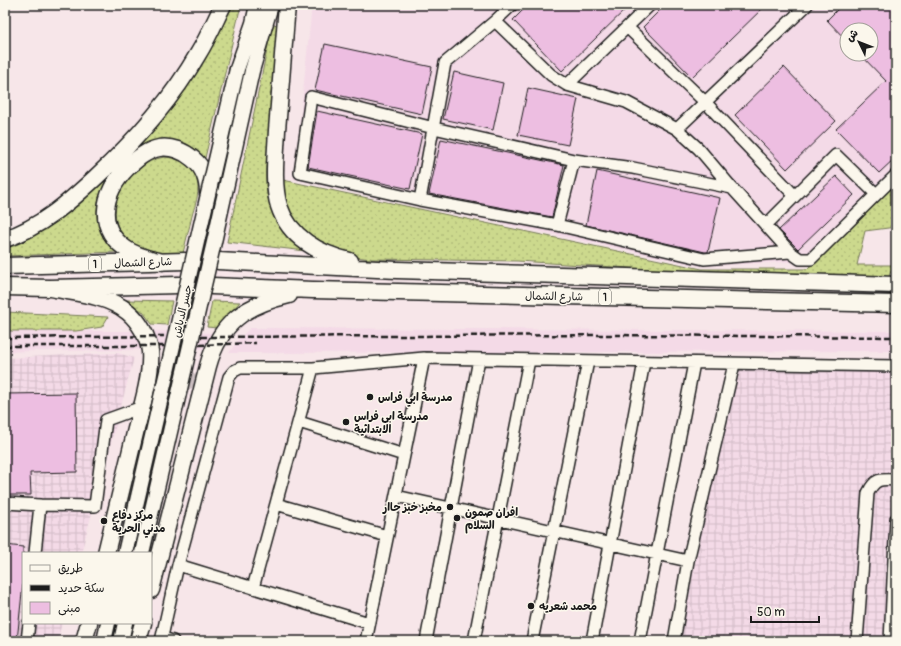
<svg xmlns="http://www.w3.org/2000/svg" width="901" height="646" font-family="Pangolin,'Playpen Sans Arabic',sans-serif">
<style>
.built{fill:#f4dae7;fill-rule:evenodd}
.industrial{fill:url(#industrial-grid)}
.grass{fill:url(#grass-dots);stroke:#747a54}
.building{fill:#edbee1;stroke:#1c1c1c}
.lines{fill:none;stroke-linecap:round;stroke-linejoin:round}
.highway-tunnel{stroke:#cbbec0;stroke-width:16;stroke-dasharray:16 8;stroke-linecap:butt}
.minor-casing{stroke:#1c1c1c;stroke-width:14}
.major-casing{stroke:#1c1c1c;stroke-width:17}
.highway-casing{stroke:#1c1c1c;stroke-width:19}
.minor{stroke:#fbf7ec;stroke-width:11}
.major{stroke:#fbf7ec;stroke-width:14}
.highway{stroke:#fbf7ec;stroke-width:16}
.rail{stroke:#1c1c1c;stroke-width:2.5;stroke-dasharray:6 3;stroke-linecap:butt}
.major-bridge-casing{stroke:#1c1c1c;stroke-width:17;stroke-linecap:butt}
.major-bridge{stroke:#fbf7ec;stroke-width:14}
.poi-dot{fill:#1c1c1c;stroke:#fbf7ec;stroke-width:1.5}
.labels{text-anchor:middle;stroke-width:3;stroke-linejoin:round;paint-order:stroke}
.shield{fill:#fbf7ec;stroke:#5f5e5a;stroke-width:1}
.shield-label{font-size:10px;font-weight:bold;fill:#1c1c1c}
.street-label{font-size:11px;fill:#1c1c1c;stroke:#fbf7ec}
.poi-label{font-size:11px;font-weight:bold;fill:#1c1c1c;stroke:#fbf7ec;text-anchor:start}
</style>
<defs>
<pattern id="industrial-grid" width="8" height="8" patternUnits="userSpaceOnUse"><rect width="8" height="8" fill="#f4dae7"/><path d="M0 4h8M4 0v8" fill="none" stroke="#d1bac6"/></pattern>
<pattern id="grass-dots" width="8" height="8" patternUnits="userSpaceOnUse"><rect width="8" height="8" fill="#ccd98d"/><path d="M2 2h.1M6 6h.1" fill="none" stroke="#afba79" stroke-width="1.8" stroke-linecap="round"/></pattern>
</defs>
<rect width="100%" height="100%" fill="#f7e6e9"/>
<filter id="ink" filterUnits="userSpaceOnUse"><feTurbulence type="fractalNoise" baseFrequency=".025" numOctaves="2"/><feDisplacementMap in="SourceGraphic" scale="8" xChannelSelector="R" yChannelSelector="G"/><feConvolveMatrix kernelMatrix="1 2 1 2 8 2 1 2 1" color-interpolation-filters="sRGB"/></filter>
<g filter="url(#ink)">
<path class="built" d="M312,5H896V165L803,261L700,266L294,179ZM847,30H871V54H847Z
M250,328L896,331V351L229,353L238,340Z
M5,331H136L145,350L34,351L5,352Z
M152,331L215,333L207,349H157Z"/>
<path class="industrial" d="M118,353L134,358L81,553H23V623H62L57,641H5V358Z
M734,364L896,366V545L890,641H680Z"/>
<path class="grass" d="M230,5H241L205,158C196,148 184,142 171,140C159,146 147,152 135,159C130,161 124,163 119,167C100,182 91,211 101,233C105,241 111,246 117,252L5,256V249L18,244L33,236L55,223L67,214L100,184Z
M275,24L277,26L266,167C265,186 267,207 279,224C286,234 297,242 306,251L227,242L272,26Z
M166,157C184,159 198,170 198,189C198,198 194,208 192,216C189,229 186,241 183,253C171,252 155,254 143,250C90,230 122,161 166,157Z
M283,180L702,269H807L896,184V227L865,231L857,265H893L889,277L663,270L517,261L372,259L355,257L308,238L285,206Z
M126,300L172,301L167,325L152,324L143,312Z
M212,301L240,302L217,328L207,327Z
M5,312L108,317L102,327L76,331H5Z"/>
<path class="building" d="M528,5H630L562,71L513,20Z
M665,5H766L692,77L643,27Z
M842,5H896V157L879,173L836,129L886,81L860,54H871V30H847V41L827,20Z
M325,44L432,67L422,114L315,90Z
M784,67L836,121L787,169L735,115Z
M454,72L503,83L493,130L443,119Z
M528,88L578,99L568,145L518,135Z
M317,111L422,134L410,189L308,167Z
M441,139L564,165L552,217L429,194Z
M597,171L720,198L708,252H705L586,225Z
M836,176L854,195L798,249L779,230Z
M76,393L77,472L30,473L31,495H5V394Z
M5,545L23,547V583L17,641H5Z"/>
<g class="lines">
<path class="highway-tunnel" d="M144,394C161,359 203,372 198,407"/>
<defs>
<path id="minor" d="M495,21L551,75L567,85L626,102L677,129L699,149L732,188L790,252L704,259L557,225L420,200L300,173L311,97L434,128L574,160L633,168L732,188
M627,27L705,102L795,196
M567,85L650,5
M677,129L807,5
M420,200L445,63L495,21L512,5
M557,225L574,160
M766,225L836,155L876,194
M790,252L800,259H811L896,175
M299,422L404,455
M396,496L688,561
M5,503L40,505L95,506L106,420L142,407
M276,504L387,536
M35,553L40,505
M178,565L369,623
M253,588L313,368
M162,638L173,641
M27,641L29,623
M161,641L178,565L229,377L234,371L240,368H313L424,358L896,366
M366,641L424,358
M426,641L479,359
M474,641L529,360
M532,641L588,361
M592,641L644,362
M640,641L694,363
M674,641L688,561L734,364
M857,641L868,493C875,478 881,479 896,480
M890,641L896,519"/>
<path id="major" d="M237,69L253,23L257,5
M252,71L271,5
M104,641L108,623
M121,641L125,623"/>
<path id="highway" d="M287,5C284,47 280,88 277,130C276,153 272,184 279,206C289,237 319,254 350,261
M5,239C41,227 68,203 95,178C135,141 171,101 198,54C208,38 215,21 223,5
M218,261L397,270L896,285
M163,262C152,260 141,257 131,252C94,231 102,193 128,167C137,159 147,150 159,148C171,146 184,151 193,159C204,168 208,180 208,194
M5,266L185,261
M212,286L313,290L896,304
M5,287L50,288L179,285
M50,288C76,293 107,295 128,312C139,321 148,337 150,351C152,373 142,407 136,429C126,470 116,512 106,553
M151,590L208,366C220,322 246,305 289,295
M84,641L89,623
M138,641L143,623"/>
</defs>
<use href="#minor" class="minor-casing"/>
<use href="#major" class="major-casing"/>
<use href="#highway" class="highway-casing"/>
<use href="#minor" class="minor"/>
<use href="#major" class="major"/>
<use href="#highway" class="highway"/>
<path class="rail" d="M201,337L611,335L896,337
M5,338L167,336
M199,345L256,343
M5,346H165"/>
<defs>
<path id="major-bridge" d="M125,553L237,69
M142,553L214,242L252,71"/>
</defs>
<use href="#major-bridge" class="major-bridge-casing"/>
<use href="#major-bridge" class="major-bridge"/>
</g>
</g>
<g class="poi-dot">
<circle cx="370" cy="397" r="4"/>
<circle cx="346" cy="422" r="4"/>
<circle cx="450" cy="507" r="4"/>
<circle cx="457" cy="518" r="4"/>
<circle cx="104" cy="521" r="4"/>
<circle cx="531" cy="606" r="4"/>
</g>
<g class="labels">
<g class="shield">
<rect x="89" y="256" width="12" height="16" rx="3"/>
<rect x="599" y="289" width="12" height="16" rx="3"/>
</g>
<g class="shield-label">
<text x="95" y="268">1</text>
<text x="605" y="301">1</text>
</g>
<g class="street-label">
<text transform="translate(143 262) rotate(-2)" y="4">شارع الشمال</text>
<text transform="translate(554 296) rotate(1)" y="4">شارع الشمال</text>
<text transform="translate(182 311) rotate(-77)" y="4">جسر الدباش</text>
</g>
<g class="poi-label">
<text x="378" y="401">مدرسة ابي فراس</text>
<text x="354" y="420">مدرسة ابي فراس<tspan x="354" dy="13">الابتدائية</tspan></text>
<text x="442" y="511" text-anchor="end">مخبز خبز حاار</text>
<text x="465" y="516">افران صمون<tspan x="465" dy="13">السلام</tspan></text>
<text x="112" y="519">مركز دفاع<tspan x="112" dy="13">مدني الحرية</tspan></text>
<text x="539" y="610">محمد شعريه</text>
</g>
</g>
<rect width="901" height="646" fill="none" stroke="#fbf7ec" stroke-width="20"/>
<rect x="10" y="10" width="881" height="626" fill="none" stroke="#1c1c1c" stroke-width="1.5" filter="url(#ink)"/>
<rect x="22" y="552" width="130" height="72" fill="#fbf7ec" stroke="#a29f99"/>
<rect x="30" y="565" width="20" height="6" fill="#fbf7ec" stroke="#a29f99"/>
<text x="58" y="572" font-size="12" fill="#1c1c1c">طريق</text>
<rect x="30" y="585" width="20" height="6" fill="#1c1c1c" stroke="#a29f99"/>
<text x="58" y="592" font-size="12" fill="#1c1c1c">سكة حديد</text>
<rect x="30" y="602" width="20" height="12" fill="#edbee1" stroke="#a29f99"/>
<text x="58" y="612" font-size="12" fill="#1c1c1c">مبنى</text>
<g transform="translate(859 42) rotate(313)"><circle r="19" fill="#fbf7ec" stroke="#a29f99"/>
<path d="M0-3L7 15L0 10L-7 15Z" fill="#1c1c1c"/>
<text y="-6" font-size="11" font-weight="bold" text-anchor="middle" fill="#1c1c1c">ش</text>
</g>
<path d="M751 616v6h68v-6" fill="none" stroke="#1c1c1c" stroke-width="2"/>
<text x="757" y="616" font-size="12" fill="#1c1c1c" stroke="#fbf7ec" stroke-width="3" paint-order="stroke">50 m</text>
</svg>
